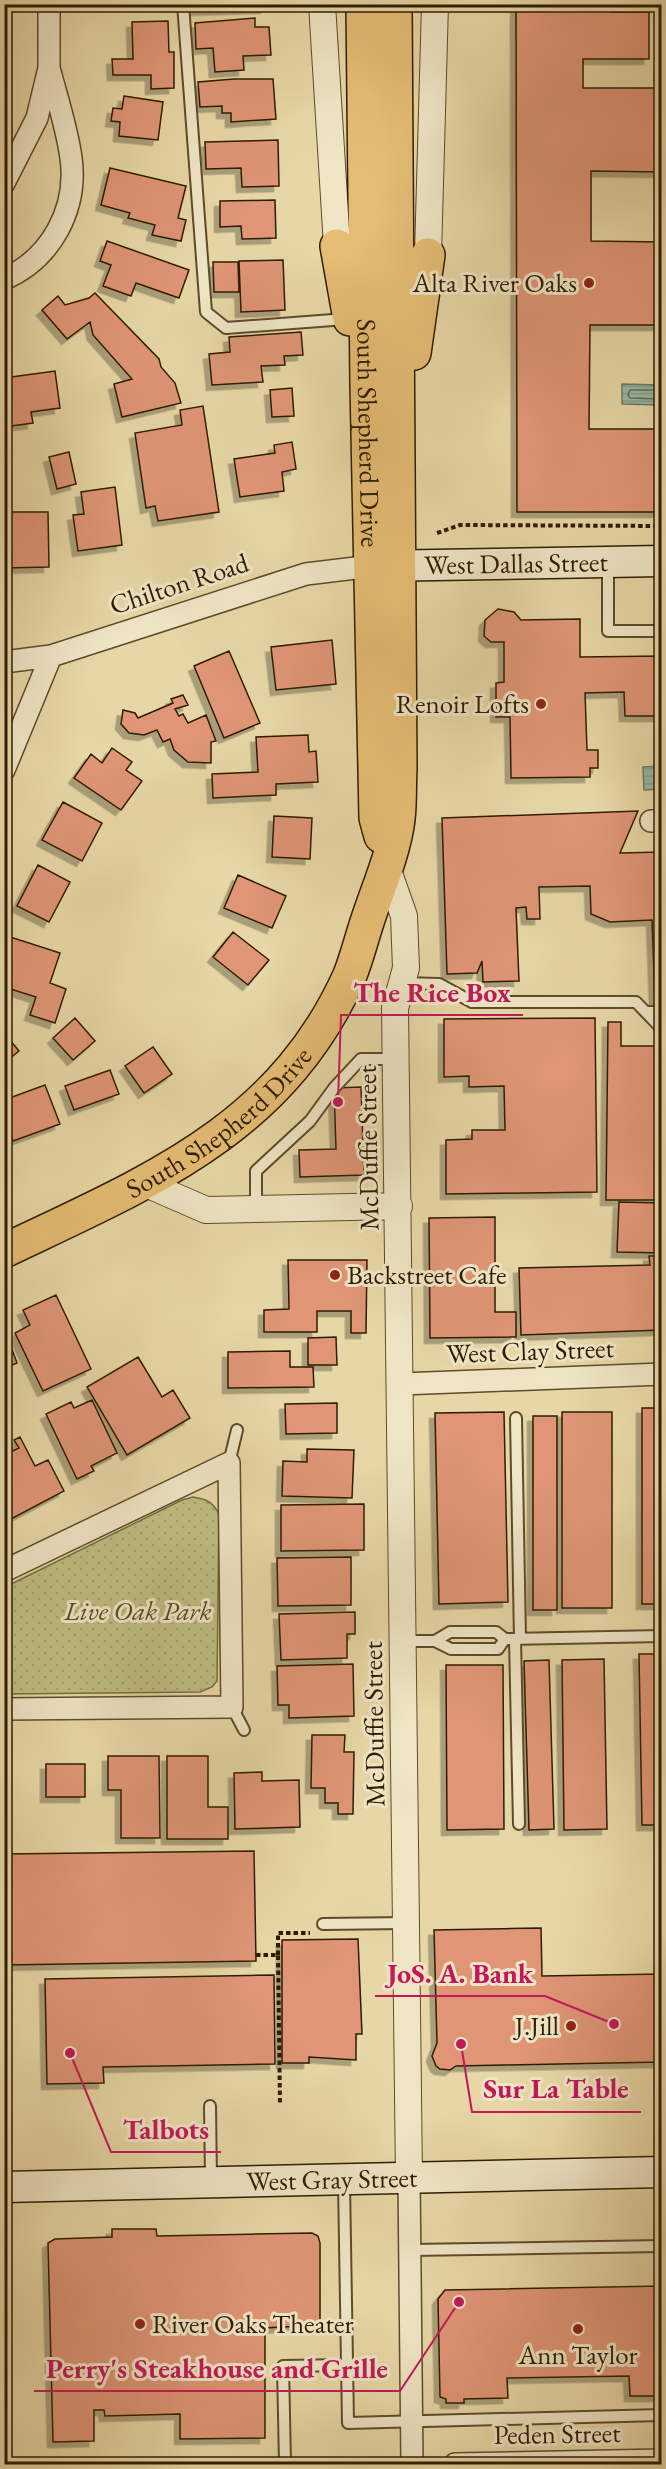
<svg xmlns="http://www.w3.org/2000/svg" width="666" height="2469" font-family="'EB Garamond',serif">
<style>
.park{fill:url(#park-dots);stroke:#766c40;stroke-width:1.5}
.water{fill:url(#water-rules);stroke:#6d7b64;stroke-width:1.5}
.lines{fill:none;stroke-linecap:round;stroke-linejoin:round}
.shore{stroke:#636b54;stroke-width:1.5}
.building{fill:#df9576;stroke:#2f1c00;stroke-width:1.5;filter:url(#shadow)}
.service-casing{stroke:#5d4b2a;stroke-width:14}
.minor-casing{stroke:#5d4b2a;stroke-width:24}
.tertiary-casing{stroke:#5d4b2a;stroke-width:28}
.secondary-casing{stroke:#2f1c00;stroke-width:33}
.primary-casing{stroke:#2f1c00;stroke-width:36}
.path{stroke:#2f1c00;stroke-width:4;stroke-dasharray:4.5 3;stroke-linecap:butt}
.service{stroke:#efe5c5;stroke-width:10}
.minor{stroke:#efe5c5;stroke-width:21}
.tertiary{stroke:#efe5c5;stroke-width:26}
.secondary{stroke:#efe5c5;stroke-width:30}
.primary{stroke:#e4bc73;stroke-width:33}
.poi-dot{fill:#8f2418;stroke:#efe5c5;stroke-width:2}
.labels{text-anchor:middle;stroke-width:6;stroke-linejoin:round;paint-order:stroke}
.poi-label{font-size:27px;fill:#2f1c00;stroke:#efe5c5;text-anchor:end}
.street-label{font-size:27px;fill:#2f1c00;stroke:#efe5c5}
.park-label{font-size:27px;font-style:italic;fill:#5a4c27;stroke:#efe5c5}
.leader{fill:none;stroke:#c2185b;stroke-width:2}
.callout-dot{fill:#c2185b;stroke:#efe5c5;stroke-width:2}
.callout-label{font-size:28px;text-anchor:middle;font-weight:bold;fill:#c2185b;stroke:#efe5c5;stroke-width:6;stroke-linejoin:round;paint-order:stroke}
</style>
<defs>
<pattern id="park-dots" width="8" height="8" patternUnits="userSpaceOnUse" patternTransform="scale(1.5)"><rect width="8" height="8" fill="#bdbc81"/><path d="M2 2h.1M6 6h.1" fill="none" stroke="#a3a16e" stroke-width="1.8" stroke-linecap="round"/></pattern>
<pattern id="water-rules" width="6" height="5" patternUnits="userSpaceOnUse" patternTransform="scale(1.5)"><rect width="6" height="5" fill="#97baa7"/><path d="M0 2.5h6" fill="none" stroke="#829f8e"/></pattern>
<filter id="shadow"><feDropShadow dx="-5.5" dy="5.5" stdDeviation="0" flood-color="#0004"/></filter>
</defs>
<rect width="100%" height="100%" fill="#e7d7a6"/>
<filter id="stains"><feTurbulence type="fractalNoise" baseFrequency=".00333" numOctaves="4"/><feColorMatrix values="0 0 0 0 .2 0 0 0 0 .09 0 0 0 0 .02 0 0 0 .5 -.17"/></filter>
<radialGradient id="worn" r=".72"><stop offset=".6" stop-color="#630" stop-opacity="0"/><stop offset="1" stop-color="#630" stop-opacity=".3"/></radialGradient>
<path class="park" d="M193,1497C206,1499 213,1502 219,1514L217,1681L212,1687L200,1692L5,1694V1587L182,1500Z"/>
<path class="water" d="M622,384L661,385V405L622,404Z
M661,766V789L644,790L643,767Z"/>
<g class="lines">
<path class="shore" d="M662,390H630L628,395L630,398L662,399"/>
</g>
<path class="building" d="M192,4H266V8L192,10Z
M556,4H611V12H649V59H583V88H662V172L591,171V241L662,242V325H590L589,429H662V512H517L516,8H556Z
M255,18V27H269L271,55L243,56L244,70L215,72L213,48L196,49L195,23Z
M168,21L169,52H174V88L151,89V75H113L112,59H133L132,22Z
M234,79H273L276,119L231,122V113H222V106L200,107L198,82Z
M124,96L163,102L158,140L119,136L120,122L111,121L113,108L122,109Z
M278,140L279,186L242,187L241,168L206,169L205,142Z
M110,168L186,186L178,218L186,220L181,241L152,235L155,225L128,218L130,213L101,205Z
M275,200L276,238L242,239L241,226L220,227V201Z
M107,241L189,270L179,298L136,283L131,296L103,286L111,265L100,261Z
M283,260L285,310L241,312L239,261Z
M213,262H238L239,292H214Z
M95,293L159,359L161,367L175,383L181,403L122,417L114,384L132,379L93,335L90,322L67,339L42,310L58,296L65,305L89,298Z
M301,332L303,355L284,356L285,365L261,366L263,382L212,385L209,354L230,352L229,337Z
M55,371L60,408L31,412L33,423L4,427V378Z
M292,388L294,416L272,417L270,390Z
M203,406L219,512L158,521L155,506L146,508L135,433L182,425L180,410Z
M292,442L296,469L282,472L284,491L240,497L234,459L275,453L274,445Z
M69,452L76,484L57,489L49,457Z
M4,469H9L11,501H4Z
M115,487L122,545L78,551L73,515L84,514L81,492Z
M4,512H48L49,567L4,568Z
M498,609L514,612L521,620L580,619V657L662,656V716H625L624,692L585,693L587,750H598V768H590V777L511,778L510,717H496V683L504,682V642H491L484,636L485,620Z
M332,640L336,684L276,690L271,647Z
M229,651L260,723L224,738L194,666Z
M183,695L188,705L175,709L179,716L183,714L188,723L206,715L216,741L211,742V763L188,762L174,750L170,739L163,742L157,730L144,735L129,733L121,724L123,710L135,713L138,718L173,703L171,699Z
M308,735L309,752L316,751L318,782L276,784V795L213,798L212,774L258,772L256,737Z
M112,748L132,762L126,770L142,781L121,810L74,778L91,754L102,763Z
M63,802L102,823L82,861L42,840Z
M638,811L620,853L662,852V1001H655L652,920L610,922L591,914L590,886L539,887L540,919H527L526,907L516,908L519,981L483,982L482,961L477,973L447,974L442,818Z
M274,816L312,818L310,859L272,857Z
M38,865L70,882L49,922L17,906Z
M238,875L286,896L272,928L224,908Z
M233,932L269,960L248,985L213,957Z
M4,935L60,953L50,983L66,989L55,1023L30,1015L36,997L4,987Z
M75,1018L95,1041L73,1060L53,1038Z
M595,1018L597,1192L446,1194V1140L472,1139V1130H505L504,1086L469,1087V1076L444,1077V1019Z
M608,1022H621V1046H660L659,1200H606Z
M4,1033L19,1051L4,1063Z
M153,1047L172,1074L144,1093L125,1066Z
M110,1070L119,1094L74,1110L65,1086Z
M45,1085L60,1124L13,1141L4,1116V1100Z
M361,1087L364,1175L300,1177L299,1150L336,1149L334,1088Z
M619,1202L662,1203V1253L617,1252Z
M495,1217V1312H516V1337L430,1338L429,1218Z
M649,1256H662V1330L521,1335L519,1268L650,1265Z
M288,1260H367L366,1333H351V1311H317V1332H264V1310L289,1309Z
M56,1295L91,1369L43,1391L15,1333L30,1325L23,1310Z
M6,1333L17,1363L4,1368V1334Z
M336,1337L337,1365H308V1338Z
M290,1351V1367H313L314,1387L228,1388V1352Z
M138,1357L162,1397L173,1390L190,1418L127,1455L87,1387Z
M92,1400L117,1453L91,1466L94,1471L77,1479L46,1414L71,1402L74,1408Z
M337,1403V1433L286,1434L285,1404Z
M642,1408H662V1604H642Z
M504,1412L508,1602L439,1604L435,1413Z
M562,1412H612V1608H562Z
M533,1416H557V1610H533Z
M20,1437L35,1466L48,1460L64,1491L11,1519L4,1506V1455L19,1448L14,1440Z
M307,1449L354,1450L352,1498L282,1496L283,1461L307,1462Z
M364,1504V1550L281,1551V1505Z
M351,1557V1605L278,1606L277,1558Z
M355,1612V1634H347V1658L281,1660L279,1614Z
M639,1654H662V1825H642Z
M604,1659L607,1829L564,1830L562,1660Z
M549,1660L554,1829L529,1830L524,1661Z
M353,1664L354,1716L289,1718V1705H278L277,1666Z
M446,1665H503L504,1829L447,1830Z
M312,1735H345L344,1752H354L353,1814H338V1803H325V1788H311Z
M108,1756H159L160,1838H121V1790H108Z
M167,1756H208V1807H228V1839H167Z
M46,1764H85V1797H46Z
M262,1772V1781L299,1780L300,1827L235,1829L234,1773Z
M254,1851L256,1961L4,1965V1854Z
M541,1928L542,1976L662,1974V2062L456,2066L450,2070L440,2069L436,2066L432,2056L437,2043L434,1930Z
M358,1939L362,2034H356V2060L309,2057V2063H282V1940Z
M274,1975L275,2064L103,2067L104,2083L47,2084L45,1979Z
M112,2229H156L157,2236L312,2233L318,2236L320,2243V2325L265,2328V2438L180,2439V2414L105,2416L104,2410H94V2441L53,2442L48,2243L55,2239L112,2237Z
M662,2286V2396H630L629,2376L507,2378L508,2398L464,2399V2403H446V2399L440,2397L438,2299L445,2290Z"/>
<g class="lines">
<defs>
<path id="service" d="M183,4L206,312L226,328L346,319
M608,562V631H662
M402,983L439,984L472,1002H636L662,1029
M646,1012H662
M256,1209V1171L310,1121L334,1088L361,1059H396
M516,1418L520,1639
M229,1463L237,1430
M515,1639L519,1824
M403,1641H435L450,1632H496L505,1639L662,1636
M435,1641L451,1649H498L505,1639
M232,1707L244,1730
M323,1924L406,1923
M210,2106L211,2181
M344,2182L348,2423L662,2415
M410,2250L662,2246
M285,2464L283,2366L347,2365"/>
<path id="minor" d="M4,183L37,118L49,68V4
M4,279C51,259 78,209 71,158C67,128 57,98 49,68
M4,662L51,656L306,574L372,566
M4,770L51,656
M651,821H662
M401,1384L662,1374
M4,1571L229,1463L232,1707L4,1709
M409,2178L412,2464
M455,2464L662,2460"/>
<path id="tertiary" d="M322,4L337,246
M428,255L435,4
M386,865L404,916L406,968L395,1008L409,2178
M144,1183L206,1210L399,1206"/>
<g id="secondary">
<path id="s1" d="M375,566L662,561"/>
<path id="s2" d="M4,2187L662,2172"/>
</g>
<g id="primary">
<path id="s3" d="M363,4L367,385L376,818L381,836"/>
<path d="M337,246L350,319"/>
<path d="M414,353L428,255"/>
<path id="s4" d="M4,1251C148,1182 280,1131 350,975C357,957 362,937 368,919C379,886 394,852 398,819C400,802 399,785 400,769L395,4"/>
</g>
</defs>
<use href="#service" class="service-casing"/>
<use href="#minor" class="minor-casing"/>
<use href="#tertiary" class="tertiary-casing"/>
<use href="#secondary" class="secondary-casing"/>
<use href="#primary" class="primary-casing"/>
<path class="path" d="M437,533L460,525L662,526
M256,1955H278L280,2105
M278,1955V1933H310"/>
<use href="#service" class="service"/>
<use href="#minor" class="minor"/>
<use href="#tertiary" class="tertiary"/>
<use href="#secondary" class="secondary"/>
<use href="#primary" class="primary"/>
</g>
<g class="poi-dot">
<circle cx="589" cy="283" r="6"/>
<circle cx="541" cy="704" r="6"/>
<circle cx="335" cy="1275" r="6"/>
<circle cx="571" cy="2026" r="6"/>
<circle cx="140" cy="2324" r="6"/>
<circle cx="578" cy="2329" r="6"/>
</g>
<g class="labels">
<g class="poi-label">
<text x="577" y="292">Alta River Oaks</text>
<text x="529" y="713">Renoir Lofts</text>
<text x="347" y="1284" text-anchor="start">Backstreet Cafe</text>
<text x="559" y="2035">J.Jill</text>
<text x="152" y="2333" text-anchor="start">River Oaks Theater</text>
<text x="578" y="2364" text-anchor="middle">Ann Taylor</text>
</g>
<g class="street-label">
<text dy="9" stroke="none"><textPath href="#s3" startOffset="429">South Shepherd Drive</textPath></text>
<text dy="9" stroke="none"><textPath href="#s1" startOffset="141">West Dallas Street</textPath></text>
<text transform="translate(179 584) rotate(-18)" y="9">Chilton Road</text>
<text dy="9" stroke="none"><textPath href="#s4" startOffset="252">South Shepherd Drive</textPath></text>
<text transform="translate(368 1148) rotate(-91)" y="9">McDuffie Street</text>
<text transform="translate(530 1351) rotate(-2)" y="9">West Clay Street</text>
<text transform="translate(374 1724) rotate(-91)" y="9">McDuffie Street</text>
<text dy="9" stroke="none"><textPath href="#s2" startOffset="328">West Gray Street</textPath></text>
<text transform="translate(557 2434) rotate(-1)" y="9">Peden Street</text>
</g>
<g class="park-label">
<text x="138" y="1620">Live Oak Park</text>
</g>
</g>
<path class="leader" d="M338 1102L341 1015H523M614 2024L545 1996H375M461 2044L472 2112H641M70 2053L111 2152H221M459 2302L400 2391H34"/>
<g class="callout-dot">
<circle cx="338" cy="1102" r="6"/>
<circle cx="614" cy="2024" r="6"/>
<circle cx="461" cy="2044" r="6"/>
<circle cx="70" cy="2053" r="6"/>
<circle cx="459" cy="2302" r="6"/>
</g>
<g class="callout-label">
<text x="432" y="1002">The Rice Box</text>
<text x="460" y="1983">JoS. A. Bank</text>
<text x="556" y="2098">Sur La Table</text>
<text x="166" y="2139">Talbots</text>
<text x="217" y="2378">Perry's Steakhouse and Grille</text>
</g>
<rect width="666" height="2469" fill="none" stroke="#e7d7a6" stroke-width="24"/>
<rect x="6" y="6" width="654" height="2457" fill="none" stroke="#2f1c00" stroke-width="3"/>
<rect x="12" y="12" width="642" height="2445" fill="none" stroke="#2f1c00" stroke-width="1.5"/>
<rect width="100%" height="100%" filter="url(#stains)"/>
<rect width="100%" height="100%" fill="url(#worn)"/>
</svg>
